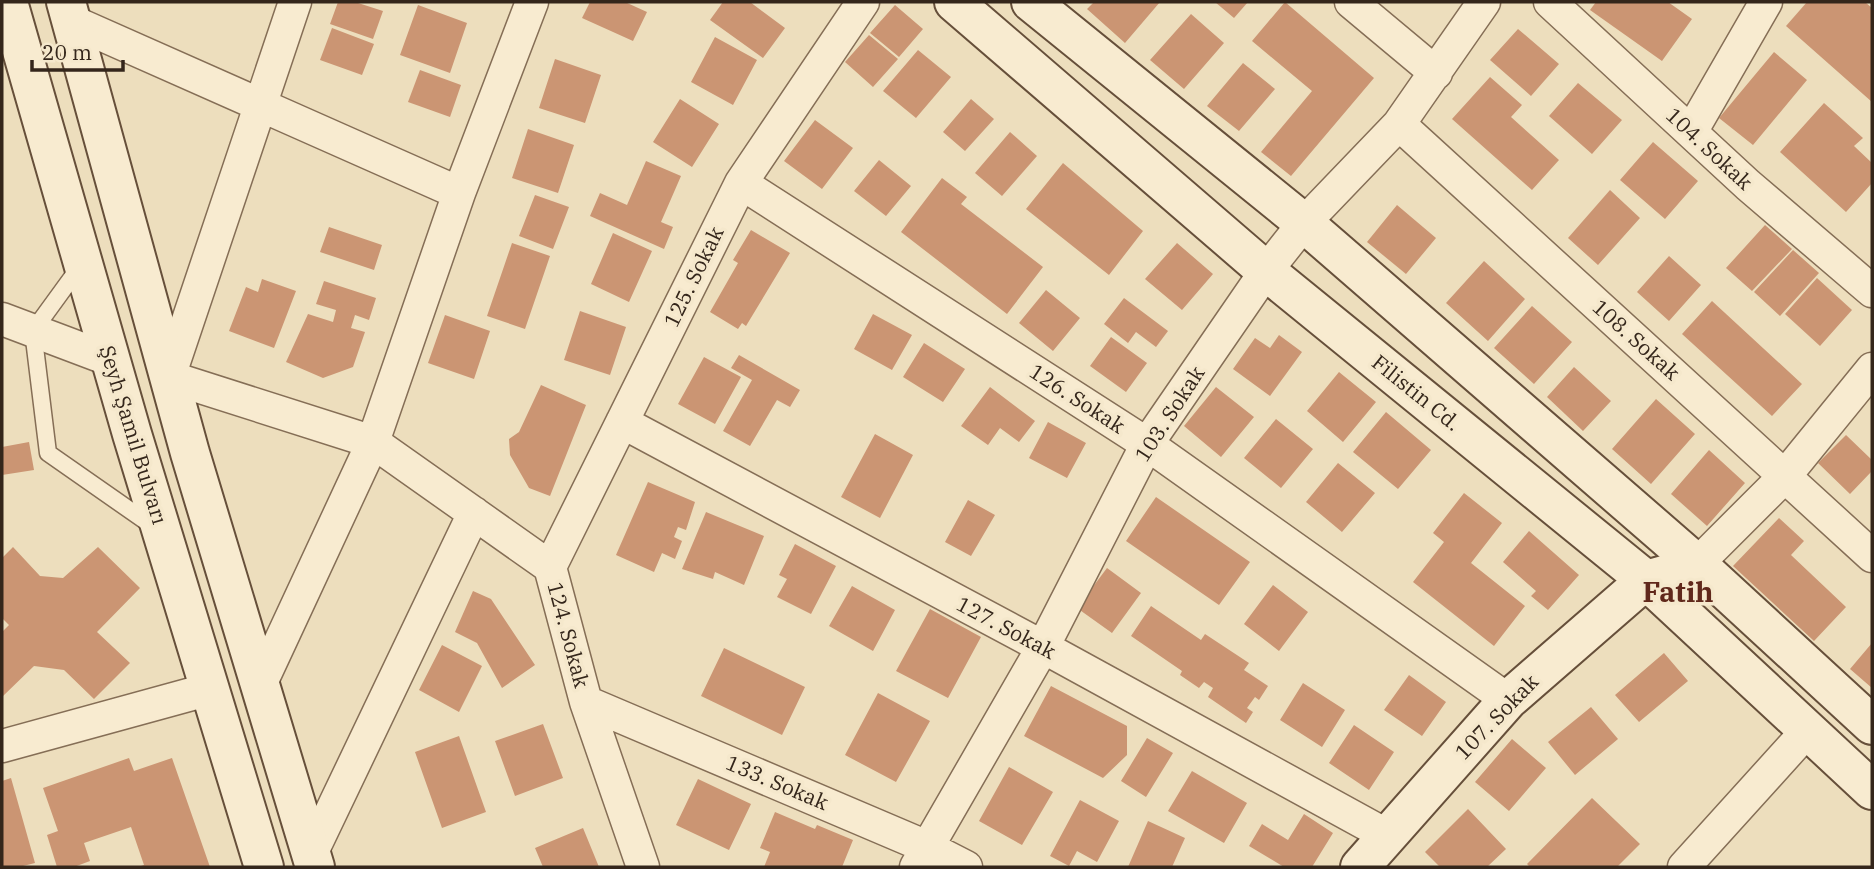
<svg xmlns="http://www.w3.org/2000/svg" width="1874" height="869" font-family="'IBM Plex Serif',serif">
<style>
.building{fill:#cb9573}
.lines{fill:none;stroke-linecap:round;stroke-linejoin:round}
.service-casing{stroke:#856e56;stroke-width:19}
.minor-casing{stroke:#856e56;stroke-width:35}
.secondary-casing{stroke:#664f3a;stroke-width:42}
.service{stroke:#f8ebd0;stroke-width:16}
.minor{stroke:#f8ebd0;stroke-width:32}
.secondary{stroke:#f8ebd0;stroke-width:38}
.labels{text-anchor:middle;stroke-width:7;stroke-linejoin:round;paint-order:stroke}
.street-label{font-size:21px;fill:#34261b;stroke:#f5e8cc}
.district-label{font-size:28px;font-weight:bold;fill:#60281b;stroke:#f5e8cc}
</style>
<rect width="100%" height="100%" fill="#eddebd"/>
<path class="building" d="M338,2H355L383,11L373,39L330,24Z
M590,2H625L647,12L633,41L582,18Z
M723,2H750L785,28L763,58L710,20Z
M1094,2H1160L1125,43L1087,9Z
M1215,2H1248L1234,18Z
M1285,2L1374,78L1291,176L1261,152L1312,91L1252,41Z
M1596,2H1668L1692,19L1662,61L1590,10Z
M1807,2H1865L1872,8V102L1786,26Z
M418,5L467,23L450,73L400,55Z
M895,5L923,29L899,57L870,33Z
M1191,14L1224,43L1184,89L1150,60Z
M332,28L374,44L362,75L320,60Z
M1518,29L1559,64L1531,96L1490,60Z
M869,35L898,59L873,87L845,62Z
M715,37L757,60L733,105L691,82Z
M918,50L951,77L916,118L883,91Z
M1774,52L1807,80L1753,145L1719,118Z
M555,59L601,75L585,123L539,108Z
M1243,63L1275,89L1239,131L1207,106Z
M420,70L461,85L450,117L408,102Z
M1490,77L1522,105L1511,117L1559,160L1532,190L1452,119Z
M1578,83L1622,120L1592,154L1549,116Z
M680,99L719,124L692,167L653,142Z
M971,99L994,119L965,151L943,132Z
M1824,103L1863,138L1854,146L1872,163V183L1846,212L1780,152Z
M815,120L853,148L822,189L784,161Z
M528,129L574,145L558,193L512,178Z
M1010,132L1037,156L1002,196L975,173Z
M1653,142L1698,181L1665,219L1620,180Z
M879,160L911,186L886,216L854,191Z
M646,161L681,176L661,222L673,227L664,249L590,216L600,193L627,205Z
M1063,163L1143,231L1109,275L1026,209Z
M942,178L967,197L961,204L1043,267L1007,314L901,232Z
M1610,190L1640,218L1598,265L1568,238Z
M535,195L569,207L553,249L519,236Z
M1397,205L1436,238L1406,274L1367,242Z
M1765,225L1792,249L1752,291L1726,268Z
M329,227L382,245L374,270L320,252Z
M751,230L790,253L746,326L742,323L738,329L710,312L738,263L733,260Z
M613,233L652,251L629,302L591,284Z
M512,243L550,256L525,329L487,316Z
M1177,243L1213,274L1182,310L1145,279Z
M1793,250L1819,273L1780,316L1754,292Z
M1669,256L1701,285L1669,321L1637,292Z
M1484,261L1525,299L1488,341L1446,303Z
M1817,278L1852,310L1820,346L1785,314Z
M262,279L296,291L274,348L229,331L246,287L258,292Z
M324,281L376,298L369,320L355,315L351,328L365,332L353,367L323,378L286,362L308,314L333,322L336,310L316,304Z
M1046,290L1080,318L1053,351L1019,323Z
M1124,298L1168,331L1156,347L1136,332L1128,343L1104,324Z
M1712,301L1802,384L1772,416L1682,334Z
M1532,306L1572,342L1534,384L1494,348Z
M580,311L626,327L610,375L564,360Z
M873,314L912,335L892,370L854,349Z
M445,315L490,331L474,379L428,363Z
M1279,335L1302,352L1270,396L1233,369L1255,338L1270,348Z
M1111,337L1147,363L1126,392L1090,366Z
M924,343L965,369L943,402L903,377Z
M739,355L800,390L790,407L777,400L750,446L723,431L752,380L731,368Z
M704,357L741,377L715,424L678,404Z
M1574,367L1611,401L1583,431L1547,397Z
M1339,372L1376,402L1343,442L1307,411Z
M541,385L586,405L550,496L529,488L510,455L509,439L519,432Z
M990,387L1035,421L1019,442L1000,428L988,445L961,426Z
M1216,387L1254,417L1221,457L1184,426Z
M1656,399L1695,434L1651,484L1612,449Z
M1386,412L1431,450L1398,489L1353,452Z
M1276,419L1313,449L1281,488L1244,458Z
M1048,422L1086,443L1067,478L1029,458Z
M875,434L913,455L880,518L841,497Z
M1846,435L1872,460V471L1850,494L1818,463Z
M29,442L34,470L2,475V447Z
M1709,450L1745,483L1707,526L1671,494Z
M1338,463L1375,493L1342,532L1306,502Z
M648,482L695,502L686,530L678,527L674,537L682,541L675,559L662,553L654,572L616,555Z
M1464,493L1502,523L1471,563L1525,606L1494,646L1413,582L1444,542L1433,533Z
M1156,497L1250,562L1219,605L1126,541Z
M968,500L995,515L971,556L945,542Z
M706,512L764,536L744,585L715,572L713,579L682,569Z
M1779,518L1804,541L1791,555L1846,607L1814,641L1733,566Z
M1529,531L1579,575L1548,610L1531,596L1536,591L1503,562Z
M795,544L836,566L811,614L777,597L787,579L779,575Z
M13,547L40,576L63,578L98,547L140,588L97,632L130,663L94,699L64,670L34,666L2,697V632L9,625L2,618V558Z
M1107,568L1141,593L1112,633L1077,608Z
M1273,585L1308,612L1279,651L1244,624Z
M852,586L895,610L873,651L829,626Z
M473,591L491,599L535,665L502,688L477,643L455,632Z
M1151,606L1201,640L1205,634L1249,663L1244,670L1268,686L1259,700L1255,697L1247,708L1253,712L1246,723L1208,697L1213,688L1204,682L1199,688L1180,675L1182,671L1131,636Z
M930,609L981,637L948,698L896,671Z
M1872,643V688L1850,669Z
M442,645L482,666L459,712L419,690Z
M724,648L805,687L782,735L701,696Z
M1664,653L1688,681L1639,722L1615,695Z
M1409,675L1446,702L1422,736L1384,710Z
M1303,683L1345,710L1322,747L1280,720Z
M1051,686L1127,726V755L1103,778L1024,736Z
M878,693L930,721L896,782L845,755Z
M1591,707L1618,739L1575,775L1548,742Z
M543,724L563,778L515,796L495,741Z
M1354,725L1394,752L1369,790L1329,763Z
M459,736L486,812L442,828L415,752Z
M1147,738L1173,753L1146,797L1121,781Z
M1512,739L1546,768L1509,811L1475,782Z
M129,758L134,771L172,758L210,867H138L144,865L131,827L84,843L90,861L74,867H57L47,835L58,831L43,788Z
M1009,767L1053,792L1022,845L979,821Z
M1192,771L1247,803L1224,843L1168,811Z
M11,778L35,863L19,867H2V781Z
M698,779L751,804L729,850L676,825Z
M1592,798L1640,844L1617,867H1530L1527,864Z
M1080,800L1119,821L1097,862L1077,851L1069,866L1050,856Z
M1468,809L1506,849L1487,867H1440L1425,852Z
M775,812L815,829L817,825L853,840L842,867H764L770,852L760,848Z
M1304,814L1333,833L1312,867H1284L1249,846L1262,824L1288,840Z
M1148,821L1185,838L1172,867H1128Z
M583,828L599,867H543L535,848Z"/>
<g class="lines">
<defs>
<path id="service" d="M81,265L33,331L48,453L154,527"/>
<path id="minor" d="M295,2L169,377L373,442L550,567L586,702L643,867
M1351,2L1436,73
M1550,2L1748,185L1872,291
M71,21L459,193
M1399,124L1872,556
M1691,132L1766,2
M741,183L1147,444L1508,700
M2,319L111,360
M622,422L1043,647L1388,836
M1697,564L1785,476L1872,369
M550,567L741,183L863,2
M260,685L373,442L459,193L532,2
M586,702L927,847L966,867
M2,746L210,689
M311,854L474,513
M916,867L1043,647L1147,444L1266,271L1304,223L1399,124L1484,2
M1684,867L1807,731"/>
<path id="secondary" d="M8,2L132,434L264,867
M66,2L190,453L315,867
M954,2L1266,271L1646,580L1872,790
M1031,2L1304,223L1697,564L1872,725
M1360,867L1508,700L1646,580L1671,573"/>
</defs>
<use href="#service" class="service-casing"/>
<use href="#minor" class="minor-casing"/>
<use href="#secondary" class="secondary-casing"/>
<use href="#service" class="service"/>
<use href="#minor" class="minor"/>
<use href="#secondary" class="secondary"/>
</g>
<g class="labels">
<g class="street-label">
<text transform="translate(1709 149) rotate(43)" y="7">104. Sokak</text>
<text transform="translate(694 277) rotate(-64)" y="7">125. Sokak</text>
<text transform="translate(1636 340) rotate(42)" y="7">108. Sokak</text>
<text transform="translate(1416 393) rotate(39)" y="7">Filistin Cd.</text>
<text transform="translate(1077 399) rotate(33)" y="7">126. Sokak</text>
<text transform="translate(1170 414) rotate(-57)" y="7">103. Sokak</text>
<text transform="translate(133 435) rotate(73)" y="7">Şeyh Şamil Bulvarı</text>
<text transform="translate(1006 628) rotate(28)" y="7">127. Sokak</text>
<text transform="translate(568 635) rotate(75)" y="7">124. Sokak</text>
<text transform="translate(1497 717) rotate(-46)" y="7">107. Sokak</text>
<text transform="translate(777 783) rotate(23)" y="7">133. Sokak</text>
</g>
<g class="district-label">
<text x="1678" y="602">Fatih</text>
</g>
</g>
<rect width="1874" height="869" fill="none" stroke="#34261b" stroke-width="7"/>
<path d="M32 60v10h91v-10" fill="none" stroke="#34261b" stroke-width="3.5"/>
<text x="42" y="60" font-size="21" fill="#34261b" stroke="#f5e8cc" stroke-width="5" paint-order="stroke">20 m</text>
</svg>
